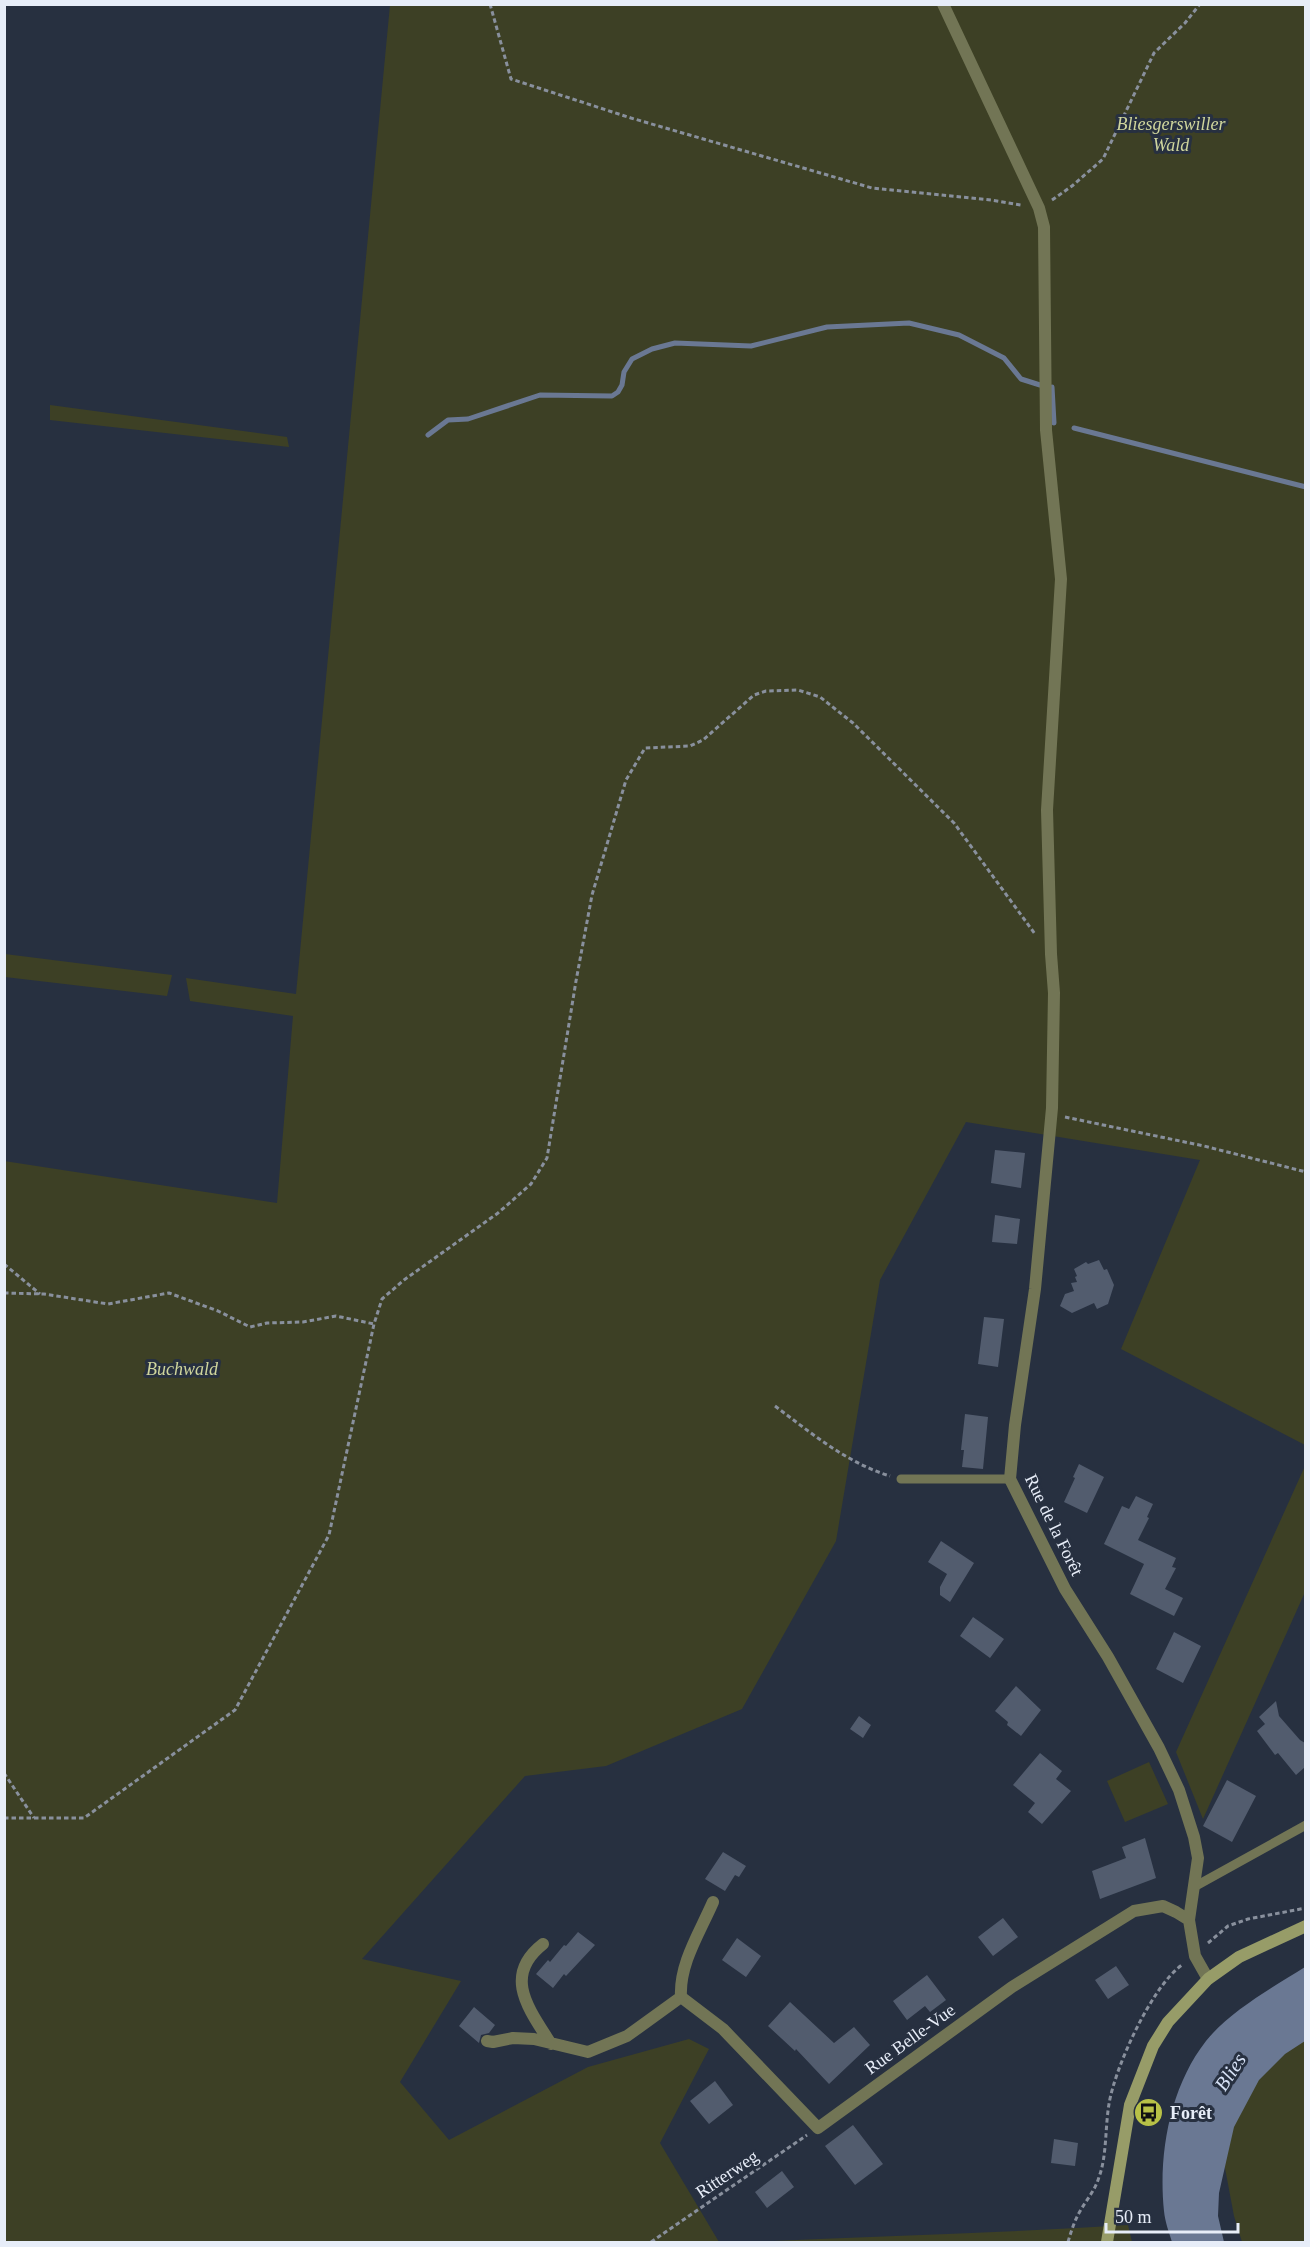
<svg xmlns="http://www.w3.org/2000/svg" width="1310" height="2247" font-family="'Times New Roman',serif">
<style>
.green{fill:#3d4025}
.water{fill:#6a7893}
.lines{fill:none;stroke-linecap:round;stroke-linejoin:round}
.stream{stroke:#6a7893;stroke-width:5}
.building{fill:#525c6e}
.path{stroke:#89909d;stroke-width:3;stroke-dasharray:4.5 3;stroke-linecap:butt}
.service{stroke:#727555;stroke-width:9}
.minor{stroke:#727555;stroke-width:12}
.secondary{stroke:#979c68;stroke-width:12}
.labels{text-anchor:middle;stroke-width:6;stroke-linejoin:round;paint-order:stroke}
.park-label{font-size:18px;font-style:italic;fill:#cfd59c;stroke:#273040}
.street-label{font-size:18px;fill:#e7edf8;stroke:#273040}
.poi-label{font-size:18px;font-weight:bold;fill:#e7edf8;stroke:#273040;text-anchor:start}
.water-label{font-size:20px;font-style:italic;fill:#d6e1f5;stroke:#273040}
</style>
<rect width="100%" height="100%" fill="#273040"/>
<path class="green" d="M390,5H1305V1445L1121,1349L1200,1160L966,1122L880,1280L836,1541L742,1709L606,1766L525,1776L362,1959L461,1981L400,2082L449,2140L588,2067L689,2039L709,2049L660,2143L719,2242H5L4,1161L277,1203L293,1016L190,1001L186,978L296,994Z
M50,405L287,437L289,447L50,420Z
M5,954L172,975L167,996L5,977Z
M1305,1466V1592L1203,1819L1176,1752Z
M1149,1762L1168,1804L1125,1822L1107,1781Z
M1305,2039V2242H1242L1234,2216L1222,2152L1257,2073Z
M1128,2225L1132,2242H754C878,2236 1003,2233 1128,2225Z"/>
<path class="water" d="M1305,1967V2041L1285,2054L1259,2080L1234,2127L1219,2193L1218,2216L1224,2242H1172C1169,2232 1165,2222 1164,2211C1158,2154 1170,2087 1206,2041C1230,2011 1273,1987 1305,1967Z"/>
<g class="lines">
<path class="stream" d="M1052,387L1054,423
M1074,428L1306,487
M428,435L448,420L468,419L540,395L612,396L618,392L622,385L624,372L632,359L652,349L675,343L751,346L827,327L909,323L959,335L1004,358L1021,379L1040,385"/>
</g>
<path class="building" d="M995,1150L1025,1153L1021,1188L991,1183Z
M995,1215L1020,1219L1017,1244L992,1242Z
M1099,1260L1104,1270L1107,1269L1114,1285L1108,1304L1097,1309L1094,1303L1072,1313L1060,1306L1065,1294L1074,1291L1071,1283L1077,1282L1075,1277L1077,1276L1074,1269L1086,1262L1088,1264Z
M984,1317L1004,1319L998,1367L978,1364Z
M965,1414L988,1417L983,1469L962,1467L964,1450H961Z
M1079,1464L1104,1477L1087,1513L1064,1502L1075,1478L1073,1477Z
M1136,1496L1153,1504L1147,1517L1149,1518L1138,1540L1176,1558L1172,1567L1176,1568L1165,1589L1183,1598L1174,1616L1130,1594L1144,1564L1104,1544L1122,1506L1129,1509Z
M941,1541L974,1563L950,1602L940,1595V1587L947,1574L928,1562Z
M973,1617L1004,1639L990,1658L960,1636Z
M1174,1632L1201,1646L1183,1683L1156,1669Z
M1016,1686L1041,1710L1021,1736L1007,1725L1008,1722L995,1711Z
M1276,1701L1279,1716L1300,1740L1305,1743V1767L1296,1775L1278,1753L1275,1755L1257,1731L1265,1724L1259,1717Z
M859,1716L871,1725L863,1738L850,1729Z
M1040,1753L1062,1771L1056,1779L1071,1791L1042,1824L1028,1812L1035,1803L1013,1785Z
M1227,1780L1256,1796L1232,1842L1203,1826Z
M1145,1838L1156,1878L1100,1899L1092,1871L1126,1858L1122,1847Z
M723,1852L746,1866L739,1877L735,1875L725,1891L705,1879Z
M1003,1918L1018,1937L993,1956L978,1937Z
M578,1932L595,1945L566,1976L564,1974L553,1988L536,1974L548,1960L550,1962L564,1945L566,1946Z
M737,1938L761,1956L746,1977L722,1960Z
M1116,1966L1129,1985L1108,1999L1095,1980Z
M927,1975L946,2000L930,2012L925,2006L907,2020L893,2001Z
M790,2002L834,2043L854,2027L870,2045L829,2084L796,2049L795,2051L768,2026Z
M474,2007L495,2025L489,2033L481,2035L479,2043L459,2026Z
M715,2081L733,2105L709,2124L690,2101Z
M853,2125L883,2164L855,2185L825,2146Z
M1054,2139L1078,2143L1075,2166L1051,2163Z
M782,2171L794,2187L767,2208L755,2192Z"/>
<g class="lines">
<path class="path" d="M490,4L511,79L631,118L872,188L991,200L1021,205
M1052,200L1072,186L1103,159L1154,53L1185,23L1200,4
M1065,1117L1204,1146L1306,1172
M4,1264L40,1294
M4,1293L44,1294L108,1304L169,1293L218,1311L250,1327L267,1323L303,1322L336,1316L374,1324
M775,1406C811,1433 847,1463 890,1476
M4,1773L34,1818
M4,1818H84L235,1710L329,1535L374,1324L382,1299L404,1280L498,1213L531,1184L547,1158L576,981L592,895L626,780L645,748L690,746L703,740L754,695L766,691L798,690L820,697L853,723L954,823L1035,934
M1208,1943L1228,1926L1248,1919L1306,1908
M651,2242L807,2135
M1068,2242C1071,2232 1074,2222 1079,2213C1086,2200 1095,2191 1099,2177C1107,2156 1105,2127 1109,2104C1115,2067 1152,1986 1182,1965"/>
<path class="service" d="M901,1479H1010
M1194,1887L1306,1825"/>
<path class="minor" d="M943,4L1039,208L1044,227L1046,430L1061,579L1047,810L1051,954L1054,993L1052,1108L1035,1289L1015,1425L1010,1479L1065,1589L1108,1657L1159,1748L1179,1790L1194,1837L1198,1858L1189,1920L1195,1956L1208,1979
M713,1902C700,1932 679,1964 681,1997L723,2029L818,2128L1012,1987L1134,1911L1163,1906L1176,1912L1189,1920
M543,1944C502,1976 529,2009 551,2044
M487,2041L493,2042L513,2038L534,2039L588,2052L627,2036L681,1997"/>
<path class="secondary" d="M1107,2242L1130,2105L1153,2046L1168,2022L1208,1979L1239,1957L1306,1926"/>
</g>
<defs>
<symbol id="bus-disc" viewBox="-11 -11 22 22"><circle r="9.5" fill="#b8c147" stroke="#273040"/><path d="M-5-6H5V4H4V6H2V4H-2V6H-4V4H-5ZM-3.5-4V0h7V-4ZM-3.5 1.2v1.5H-2V1.2ZM2 1.2v1.5H3.5V1.2Z" fill="#111"/></symbol>
</defs>
<g fill-rule="evenodd">
<use href="#bus-disc" x="1132" y="2096" width="33" height="33"/>
</g>
<g class="labels">
<g class="park-label">
<text x="1171" y="130">Bliesgerswiller<tspan x="1171" dy="21">Wald</tspan></text>
<text x="182" y="1375">Buchwald</text>
</g>
<g class="street-label">
<text transform="translate(1054 1525) rotate(64)" y="6">Rue de la Forêt</text>
<text transform="translate(910 2039) rotate(-36)" y="6">Rue Belle-Vue</text>
<text transform="translate(727 2174) rotate(-34)" y="6">Ritterweg</text>
</g>
<g class="poi-label">
<text x="1170" y="2119">Forêt</text>
</g>
<g class="water-label">
<text transform="translate(1230 2072) rotate(-57)" y="7">Blies</text>
</g>
</g>
<rect width="1310" height="2247" fill="none" stroke="#e7edf8" stroke-width="12"/>
<path d="M1106 2223v9h132v-9" fill="none" stroke="#e7edf8" stroke-width="3"/>
<text x="1115" y="2223" font-size="18" fill="#e7edf8" stroke="#273040" stroke-width="4.5" paint-order="stroke">50 m</text>
</svg>
